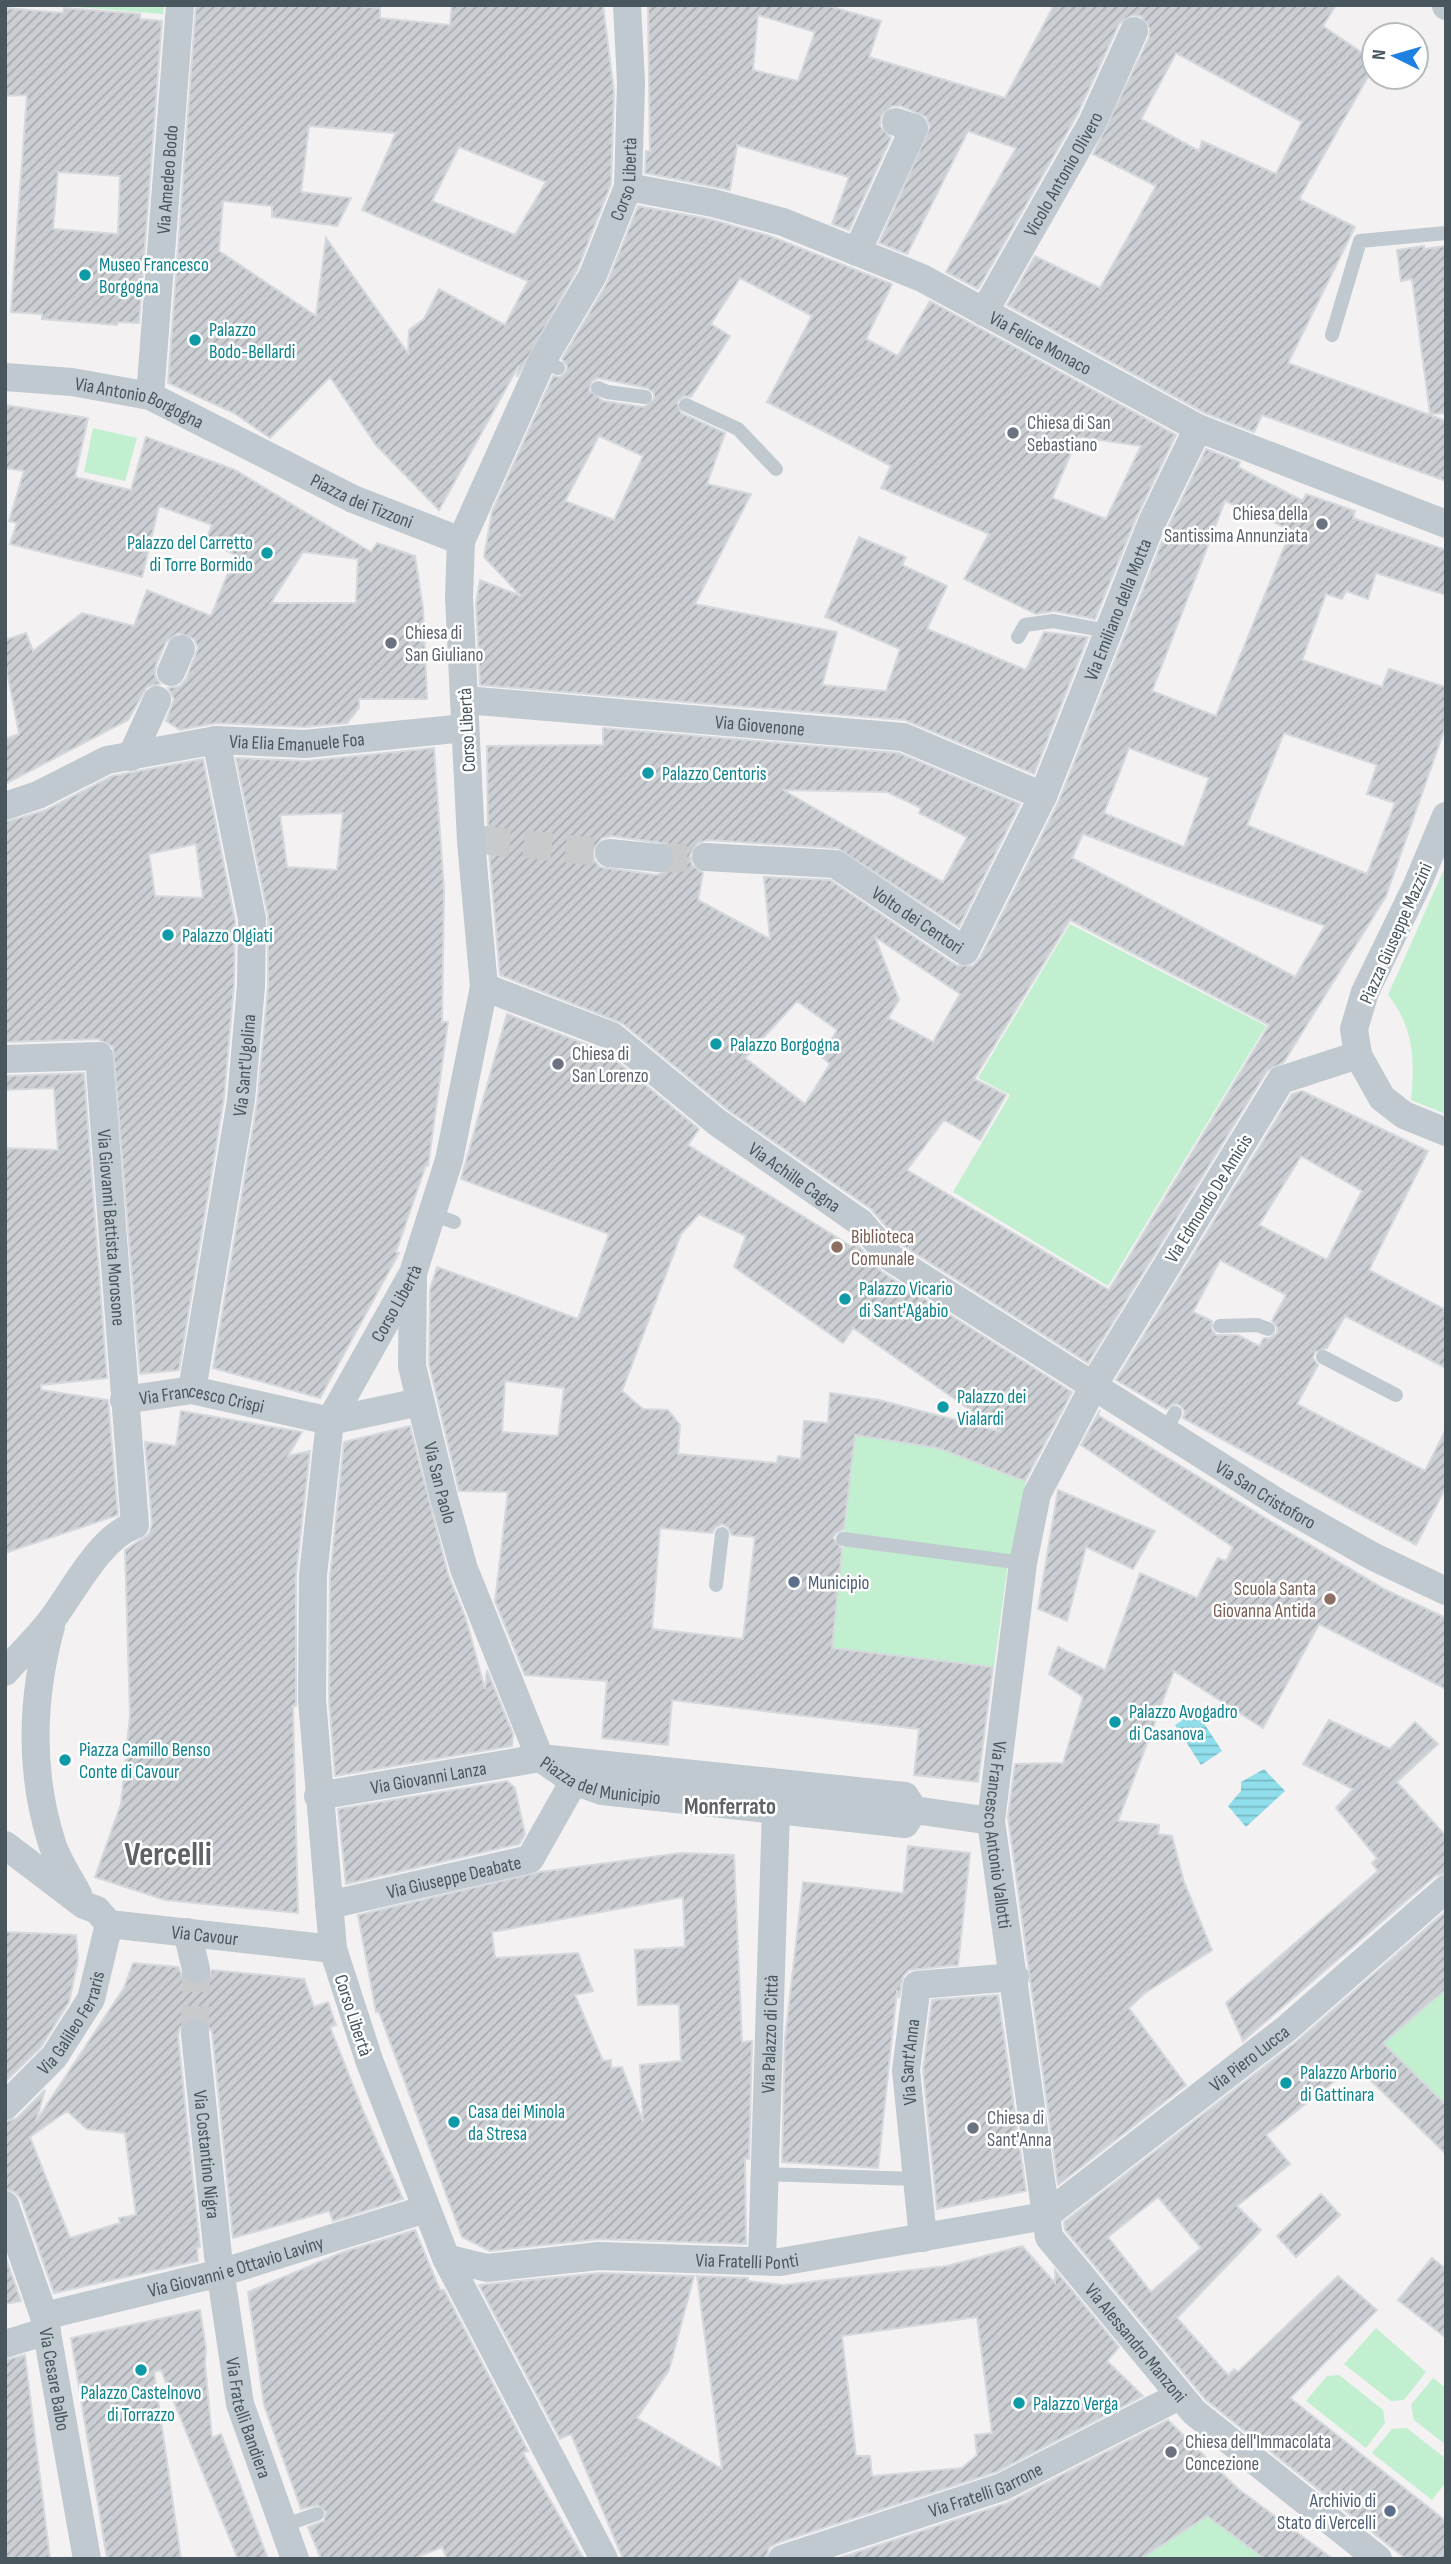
<svg xmlns="http://www.w3.org/2000/svg" width="1451" height="2564" font-family="'Sofia Sans Condensed',sans-serif">
<style>
.green{fill:#c2efd0}
.water{fill:url(#water-rules)}
.building{fill:url(#building-hatch);stroke:#d5d8dc;stroke-width:2;fill-rule:evenodd}
.lines{fill:none;stroke-linecap:round;stroke-linejoin:round}
.street-tunnel{stroke:#c8cacc;stroke-width:28;stroke-dasharray:28 14;stroke-linecap:butt}
.lane{stroke:#bfc9cf;stroke-width:14}
.street{stroke:#bfc9cf;stroke-width:28}
.culture-dot{fill:#0f9aa8;stroke:#fff;stroke-width:2.5}
.worship-dot{fill:#6b7280;stroke:#fff;stroke-width:2.5}
.education-dot{fill:#8d6e63;stroke:#fff;stroke-width:2.5}
.service-dot{fill:#5c6f8a;stroke:#fff;stroke-width:2.5}
.labels{text-anchor:middle;stroke-width:5;stroke-linejoin:round;paint-order:stroke}
.street-label{font-size:19px;fill:#49565e;stroke:#fff}
.culture-label{font-size:19px;fill:#0d838f;stroke:#fff;text-anchor:start}
.worship-label{font-size:19px;fill:#5b616d;stroke:#fff;text-anchor:start}
.education-label{font-size:19px;fill:#785e54;stroke:#fff;text-anchor:start}
.service-label{font-size:19px;fill:#4e5e75;stroke:#fff;text-anchor:start}
.quarter-label{font-size:23px;font-weight:bold;fill:#5e6266;stroke:#fff}
.town-label{font-size:33px;font-weight:bold;fill:#5e6266;stroke:#fff}
</style>
<defs>
<pattern id="water-rules" width="6" height="5" patternUnits="userSpaceOnUse" patternTransform="scale(1.75)"><rect width="6" height="5" fill="#90deeb"/><path d="M0 2.5h6" fill="none" stroke="#78b7c2"/></pattern>
<pattern id="building-hatch" width="6" height="6" patternUnits="userSpaceOnUse" patternTransform="scale(1.75)"><rect width="6" height="6" fill="#cbcfd3"/><path d="M-1 1l2-2M0 6l6-6M5 7l2-2" fill="none" stroke="#a7abae"/></pattern>
</defs>
<rect width="100%" height="100%" fill="#f3f1f1"/>
<path class="green" d="M52,5H164L163,14Z
M93,428L137,438L125,481L84,472Z
M1446,865V1114L1411,1100C1415,1061 1414,1027 1388,995Z
M1070,924L1266,1026L1108,1286L953,1192L1010,1095L978,1078Z
M855,1435L938,1448L1026,1481L1007,1571L994,1667L832,1648Z
M1446,1989V2105L1383,2043Z
M1376,2328L1426,2372L1404,2400L1391,2401L1344,2364Z
M1339,2375L1383,2410L1385,2423L1366,2448L1306,2401L1327,2376Z
M1433,2378L1446,2388V2445L1414,2420L1411,2405Z
M1407,2428L1446,2459V2482L1432,2500L1372,2453L1392,2429Z
M1207,2516L1265,2559H1140Z"/>
<path class="water" d="M1196,1711L1222,1751L1201,1765L1175,1725Z
M1264,1769L1285,1791L1246,1827L1228,1806L1241,1791V1782Z"/>
<path class="building" d="M196,5H344L380,8V18L450,25L452,5H603L614,93L611,184L578,268L517,377L519,365L439,510L376,445L330,377L270,438L234,413L168,383ZM309,126L396,133L362,210L528,281L505,325L439,289L424,319L409,330L408,353L326,238L316,316L219,251L223,201L272,206V217L337,226L351,198L301,192ZM459,147L546,182L515,235L432,201Z
M648,5H825L881,21L869,57L1005,98L1054,5H1336L1323,26L1374,61V66L1299,199L1355,227L1288,363L1446,421V481L1262,415L1254,432L1205,413L1007,305L1035,256L1100,288L1156,186L1093,154L1149,38L1150,29L1141,16L1132,15L1119,24L1077,115L978,289L946,272L1016,148L968,131L907,254L879,243L930,127L926,117L901,106H892L881,116L880,126L891,138L849,230L832,224L849,177L737,145L730,190L645,173L646,151H650ZM758,15L815,32L798,81L753,70ZM1176,53L1302,122L1276,174L1202,141L1199,151L1141,119Z
M5,8L63,13L64,8L140,14V19L162,21L139,323L118,322L117,325L42,319V314L11,312L27,95L5,96ZM58,172L120,176L118,234L53,229Z
M638,206L709,219L770,236L892,284L866,339L898,356L930,301L1176,435L1137,516L1095,619L1054,611L1036,614L964,579L989,534L881,488L891,466L767,402L812,316L740,278L711,324L730,336L691,397L684,396L677,402L681,413L725,433L707,484L751,494L695,604L837,632L822,685L886,691L900,649L825,617L859,537L906,557L902,565L947,586L927,629L1026,670L1044,632L1088,637L1034,774L905,720L480,685L476,603L480,580L521,596L484,557L492,512L553,376L560,377L566,372L567,366L562,359L607,283ZM598,378L647,388L654,393V399L644,407L603,401L589,390L592,381ZM599,436L643,456L614,520L565,501ZM1078,437L1141,446L1106,519L1052,498Z
M1424,246V249L1446,246V413L1430,414L1412,279L1401,281L1397,250Z
M5,405L88,418L75,477L131,490L146,437L235,470L371,552L377,543L415,556L423,608L427,699H359V708L347,723L305,727L216,723L180,730L166,721L174,699L168,688L180,686L186,679L198,648L194,639L178,633L166,642L156,665L155,675L160,684L147,687L128,720L5,784V739L19,734L5,660V640L26,633L33,651L82,613L134,626L147,590L211,616L235,555L206,540L212,525L159,506L142,577L10,544L17,523L9,521L24,471L5,468ZM303,552L358,559L356,603H271Z
M1206,449L1240,462L1238,467L1303,501L1306,494L1355,511L1353,518L1446,550V595L1376,573L1368,599L1346,591L1342,599L1326,594L1302,660L1382,687L1389,669L1446,687V725L1386,896L1284,1062L1267,1071L1088,1363L902,1245L871,1209L728,1110L622,1023L500,975L488,840L487,746L603,745V728L899,753L1020,804L959,927L837,848L707,840L698,843L690,855L692,865L703,873L698,900L770,939L764,877L830,880L956,965L973,966L980,958L1058,803L1167,529ZM1225,501L1291,530L1216,716L1152,691ZM1284,733L1377,765L1367,794L1395,803L1367,874L1247,825ZM1129,748L1209,778L1184,847L1104,813ZM783,790L887,792L921,808L919,813L967,837L943,882ZM1083,834L1325,926L1295,977L1072,858ZM611,836L668,844L674,852L673,867L657,875L600,867L594,860L593,851L602,838ZM1070,920L1269,1025L1109,1290L907,1170L944,1120L980,1140L1006,1095L974,1079ZM875,937L960,994L933,1042L888,1018L899,1000ZM797,1001L837,1030L822,1057L830,1064L805,1104L745,1058Z
M434,748L444,890L442,1022H448L428,1166L426,1165L396,1252L399,1253L320,1398L213,1368L257,1103L268,986V916L236,758L307,761ZM343,813L337,870L287,867L280,815Z
M203,759L235,921L234,985L224,1098L179,1370L140,1374L113,1047L98,1039L5,1042V822L46,810L112,776ZM196,844L203,898L155,896L149,854Z
M507,1014L604,1051L699,1129L688,1145L851,1246L854,1241L882,1272L1072,1392L1025,1481L938,1448L855,1435L844,1529L836,1533L833,1538L842,1549L832,1648L993,1667L978,1782L914,1775L919,1729L788,1714L672,1700L668,1745L602,1738L607,1681L525,1675L495,1601L508,1492L459,1491L429,1364L430,1289L437,1267L578,1319L609,1234L461,1179ZM699,1214L746,1236L734,1267L843,1343L853,1328L1002,1432L879,1400L830,1393L828,1423L804,1421L801,1459L778,1456L777,1463L678,1454L680,1425L668,1410L643,1409L622,1391L681,1234ZM505,1381L564,1388L558,1436L502,1432ZM722,1524L728,1527L732,1535L755,1537L743,1639L652,1629L660,1528L712,1533L715,1528Z
M84,1073L107,1378L41,1385V1390L108,1400L118,1515L5,1553V1148L58,1150L54,1088L5,1090V1076Z
M1302,1091L1428,1151L1369,1270L1446,1310V1368L1345,1316L1327,1348L1315,1352L1313,1358L1318,1365L1297,1404L1425,1471L1446,1429V1487L1416,1545L1183,1418L1185,1412L1180,1405L1174,1404L1166,1409L1116,1380L1292,1094ZM1301,1156L1362,1191L1327,1260L1259,1225ZM1220,1260L1286,1295L1272,1321L1277,1327V1333L1270,1338H1264L1259,1346L1238,1335H1216L1212,1330V1321L1193,1312Z
M1100,1410L1098,1415L1275,1524L1386,1590L1446,1618V1689L1319,1624L1263,1728L1174,1671L1118,1821L1159,1825L1158,1834L1172,1836L1184,1882L1212,1950L1145,1993L1129,2008L1186,2085L1058,2185L1008,1817L1015,1764L1063,1763L1083,1697L1049,1674L1058,1647L1105,1670L1140,1573L1197,1598L1218,1558L1226,1561L1233,1547L1081,1445Z
M181,1411L302,1432L288,1456L310,1451L296,1575V1706H293L298,1913L165,1900L95,1877L121,1804L130,1715L125,1550L149,1534L152,1524L145,1442L176,1446Z
M410,1426L448,1574L466,1619L485,1689L487,1670L513,1734L512,1746L335,1776L329,1699L330,1576L344,1442Z
M1058,1490L1155,1531L1133,1569L1086,1547L1067,1621L1038,1609Z
M1329,1720L1390,1749L1415,1722L1438,1744L1397,1782L1446,1836V1873L1435,1876L1243,2041L1226,2003L1378,1871L1372,1863L1377,1858L1336,1808L1353,1789L1303,1764Z
M507,1781L515,1788L525,1834L519,1844L346,1884L338,1809Z
M908,1846L970,1853L958,1965L909,1970L903,1976L899,1998L897,1990L878,2168L782,2162L785,2039L803,1882L903,1893Z
M681,1853L734,1855L742,2042L752,2041L749,2159L745,2158L746,2244L599,2239L490,2251L462,2237L379,2012H376L358,1915L540,1872ZM683,1897L685,1947L635,1950L638,2005L679,2004L681,2061L640,2065L643,2122L622,2067L611,2068V2060L603,2061L575,1995L593,1991L578,1953L495,1958L492,1932Z
M1446,1911V1989L1383,2043L1446,2105V2154L1355,2065L1266,2135L1290,2164L1237,2206L1261,2230L1177,2318L1228,2375L1234,2369L1238,2372L1338,2276L1377,2310L1290,2398L1446,2521V2559H1406L1206,2400L1065,2230L1064,2222L1296,2042ZM1158,2197L1201,2248L1151,2292L1108,2237Z
M5,1932L76,1935L78,1960L69,2002L41,2047L5,2082Z
M133,1963L178,1967L184,1980L192,1985L207,1981L212,1970L304,1979L314,2007L328,2002L336,2025L330,2027L364,2113L403,2199L333,2221L329,2211L233,2238L212,2032L202,2019L193,2018L180,2027L178,2036L200,2247L197,2248L198,2261L54,2293L21,2199L15,2192L5,2189V2122L17,2118L45,2090L36,2121L124,1988ZM67,2111L87,2129L125,2133L136,2215L119,2218L120,2223L70,2238L30,2137Z
M998,1995L1026,2191L937,2209L923,2070L932,2000Z
M1321,2194L1340,2215L1296,2257L1277,2236Z
M415,2230L440,2290H444L528,2451L523,2453L584,2559H447L442,2547L413,2559H321L308,2527L324,2521L326,2512L318,2505L301,2509L264,2405L248,2292L343,2252Z
M1022,2246L1055,2283V2270L1119,2347L1107,2361L1143,2396L996,2472L777,2543L769,2548L766,2559H623L571,2434L560,2439L479,2285L600,2273L694,2276L669,2370L637,2418L722,2469L697,2276L748,2278V2281L783,2285L947,2266ZM977,2317L992,2433L975,2435L977,2455L962,2468L872,2476L870,2456H856L842,2336Z
M5,2256L21,2301L5,2304Z
M1432,2258L1446,2269V2338L1398,2300Z
M200,2310L206,2348L205,2364L212,2438L221,2434L268,2559H238L161,2370L154,2372L181,2559H107L71,2338Z
M25,2355L50,2559H5V2360Z
M1168,2420L1237,2488L1333,2559H1265L1207,2516L1140,2559H836L1007,2503Z"/>
<g class="lines">
<path class="street-tunnel" d="M482,840L609,853
M659,858L706,857
M195,2034L196,1969"/>
<path class="lane" d="M1332,335L1360,241L1446,233
M542,361L558,368
M598,388L607,392L645,397
M686,405L738,429L776,469
M1018,637L1025,625L1053,621L1107,631
M432,1214L454,1222
M1220,1326L1257,1325L1268,1329
M1323,1357L1396,1395
M1165,1432L1175,1413
M843,1539L1023,1563
M716,1585L722,1534
M763,2174L917,2179
M282,2526L317,2514"/>
<g class="street">
<path d="M1446,5V6"/>
<path id="s1" d="M628,187L713,203L783,222L922,278L1198,428L1446,524"/>
<path d="M857,252L914,128L896,122"/>
<path id="s2" d="M984,312L1092,123L1134,31"/>
<path id="s3" d="M5,377L72,382L150,396L353,499L461,541"/>
<path id="s4" d="M150,396L180,5"/>
<path d="M171,672L181,649"/>
<path id="s5" d="M465,700L903,737L1043,796"/>
<path d="M131,757L157,700"/>
<path id="s6" d="M5,806L38,795L107,760L216,740L305,744L465,728"/>
<path d="M1446,816L1417,885L1365,992L1354,1029L1358,1055L1382,1098L1404,1115L1446,1132"/>
<path d="M609,853L659,858"/>
<path id="s7" d="M706,857L835,864L965,951L1043,796L1152,522L1198,428"/>
<path id="s8" d="M484,987L612,1036L718,1123L861,1223L891,1258L1280,1504L1374,1557L1446,1591"/>
<path id="s9" d="M1358,1055L1281,1080L1099,1376L1037,1494L1023,1563L991,1821L1049,2237L1194,2412L1378,2559"/>
<path id="s10" d="M5,1059L99,1056L135,1525C100,1537 74,1590 53,1618C39,1637 21,1654 5,1672"/>
<path id="s11" d="M413,1278L412,1366L444,1498L464,1569L540,1758"/>
<path id="s12" d="M192,1390L241,1100L251,986L252,919L216,740"/>
<path id="s13" d="M124,1400L192,1390L330,1421L420,1402"/>
<path d="M51,1626C32,1696 29,1769 51,1840C56,1859 69,1877 78,1894"/>
<path id="s14" d="M543,1760L574,1781L602,1791L905,1824L914,1810"/>
<path id="s15" d="M318,1796L540,1758L905,1796L914,1810"/>
<path d="M914,1810L991,1821"/>
<path id="s16" d="M5,1845L84,1905L97,1910L109,1924L333,1949"/>
<path id="s17" d="M329,1905L530,1859L574,1781"/>
<path d="M187,1932L196,1969"/>
<path id="s18" d="M195,2034L218,2256L240,2404L295,2559"/>
<path id="s19" d="M5,2106L54,2057L91,1999L109,1924"/>
<path id="s20" d="M5,2205L44,2316L87,2559"/>
<path id="s21" d="M923,2238L906,2070L917,1985L1015,1977"/>
<path id="s22" d="M446,2258L487,2268L599,2256L780,2262L1045,2216L1286,2029L1446,1889"/>
<path id="s23" d="M762,2260L776,1809"/>
<path id="s24" d="M44,2316L220,2273L426,2209"/>
<path d="M5,2344L47,2331"/>
<path id="s25" d="M604,2559L446,2258L369,2060L333,1949L312,1700L313,1575L330,1421L413,1273L449,1160L484,987L471,841L459,597L461,541L542,361L593,275L628,187L631,83L627,5"/>
<path id="s26" d="M782,2559L1002,2487L1179,2396"/>
</g>
</g>
<g class="culture-dot">
<circle cx="85" cy="275" r="7"/>
<circle cx="195" cy="340" r="7"/>
<circle cx="267" cy="553" r="7"/>
<circle cx="648" cy="773" r="7"/>
<circle cx="168" cy="935" r="7"/>
<circle cx="716" cy="1044" r="7"/>
<circle cx="845" cy="1299" r="7"/>
<circle cx="943" cy="1407" r="7"/>
<circle cx="1115" cy="1722" r="7"/>
<circle cx="65" cy="1760" r="7"/>
<circle cx="1286" cy="2083" r="7"/>
<circle cx="454" cy="2122" r="7"/>
<circle cx="141" cy="2370" r="7"/>
<circle cx="1019" cy="2403" r="7"/>
</g>
<g class="worship-dot">
<circle cx="1013" cy="433" r="7"/>
<circle cx="1322" cy="524" r="7"/>
<circle cx="391" cy="643" r="7"/>
<circle cx="558" cy="1064" r="7"/>
<circle cx="973" cy="2128" r="7"/>
<circle cx="1171" cy="2452" r="7"/>
</g>
<g class="education-dot">
<circle cx="837" cy="1247" r="7"/>
<circle cx="1330" cy="1599" r="7"/>
</g>
<g class="service-dot">
<circle cx="794" cy="1582" r="7"/>
<circle cx="1390" cy="2511" r="7"/>
</g>
<g class="labels">
<g class="street-label">
<text dy="7" stroke="none"><textPath href="#s2" startOffset="159">Vicolo Antonio Olivero</textPath></text>
<text dy="7" stroke="none"><textPath href="#s25" startOffset="2510">Corso Libertà</textPath></text>
<text dy="7" stroke="none"><textPath href="#s4" startOffset="217">Via Amedeo Bodo</textPath></text>
<text dy="7" stroke="none"><textPath href="#s1" startOffset="444">Via Felice Monaco</textPath></text>
<text dy="7" stroke="none"><textPath href="#s3" startOffset="138">Via Antonio Borgogna</textPath></text>
<text dy="7" stroke="none"><textPath href="#s3" startOffset="383">Piazza dei Tizzoni</textPath></text>
<text dy="7" stroke="none"><textPath href="#s7" startOffset="660">Via Emiliano della Motta</textPath></text>
<text dy="7" stroke="none"><textPath href="#s5" startOffset="296">Via Giovenone</textPath></text>
<text transform="translate(466 730) rotate(-93)" y="7">Corso Libertà</text>
<text dy="7" stroke="none"><textPath href="#s6" startOffset="304">Via Elia Emanuele Foa</textPath></text>
<text dy="7" stroke="none"><textPath href="#s7" startOffset="229">Volto dei Centori</textPath></text>
<text transform="translate(1395 933) rotate(-66)" y="7">Piazza Giuseppe Mazzini</text>
<text dy="7" stroke="none"><textPath href="#s12" startOffset="329">Via Sant'Ugolina</textPath></text>
<text dy="7" stroke="none"><textPath href="#s8" startOffset="368">Via Achille Cagna</textPath></text>
<text transform="translate(1208 1198) rotate(-58)" y="7">Via Edmondo De Amicis</text>
<text dy="7" stroke="none"><textPath href="#s10" startOffset="266">Via Giovanni Battista Morosone</textPath></text>
<text dy="7" stroke="none"><textPath href="#s25" startOffset="1334">Corso Libertà</textPath></text>
<text dy="7" stroke="none"><textPath href="#s13" startOffset="79">Via Francesco Crispi</textPath></text>
<text dy="7" stroke="none"><textPath href="#s11" startOffset="208">Via San Paolo</textPath></text>
<text dy="7" stroke="none"><textPath href="#s8" startOffset="938">Via San Cristoforo</textPath></text>
<text dy="7" stroke="none"><textPath href="#s15" startOffset="112">Via Giovanni Lanza</textPath></text>
<text dy="7" stroke="none"><textPath href="#s14" startOffset="63">Piazza del Municipio</textPath></text>
<text dy="7" stroke="none"><textPath href="#s9" startOffset="906">Via Francesco Antonio Vallotti</textPath></text>
<text dy="7" stroke="none"><textPath href="#s17" startOffset="128">Via Giuseppe Deabate</textPath></text>
<text dy="7" stroke="none"><textPath href="#s16" startOffset="228">Via Cavour</textPath></text>
<text transform="translate(354 2015) rotate(72)" y="7">Corso Libertà</text>
<text dy="7" stroke="none"><textPath href="#s19" startOffset="108">Via Galileo Ferraris</textPath></text>
<text dy="7" stroke="none"><textPath href="#s23" startOffset="226">Via Palazzo di Città</textPath></text>
<text dy="7" stroke="none"><textPath href="#s22" startOffset="863">Via Piero Lucca</textPath></text>
<text dy="7" stroke="none"><textPath href="#s21" startOffset="177">Via Sant'Anna</textPath></text>
<text dy="7" stroke="none"><textPath href="#s18" startOffset="121">Via Costantino Nigra</textPath></text>
<text dy="7" stroke="none"><textPath href="#s22" startOffset="303">Via Fratelli Ponti</textPath></text>
<text dy="7" stroke="none"><textPath href="#s24" startOffset="198">Via Giovanni e Ottavio Laviny</textPath></text>
<text dy="7" stroke="none"><textPath href="#s9" startOffset="1449">Via Alessandro Manzoni</textPath></text>
<text dy="7" stroke="none"><textPath href="#s20" startOffset="182">Via Cesare Balbo</textPath></text>
<text dy="7" stroke="none"><textPath href="#s18" startOffset="388">Via Fratelli Bandiera</textPath></text>
<text dy="7" stroke="none"><textPath href="#s26" startOffset="215">Via Fratelli Garrone</textPath></text>
</g>
<g class="culture-label">
<text x="99" y="271">Museo Francesco<tspan x="99" dy="22">Borgogna</tspan></text>
<text x="209" y="336">Palazzo<tspan x="209" dy="22">Bodo-Bellardi</tspan></text>
<text x="253" y="549" text-anchor="end">Palazzo del Carretto<tspan x="253" dy="22">di Torre Bormido</tspan></text>
<text x="662" y="780">Palazzo Centoris</text>
<text x="182" y="942">Palazzo Olgiati</text>
<text x="730" y="1051">Palazzo Borgogna</text>
<text x="859" y="1295">Palazzo Vicario<tspan x="859" dy="22">di Sant'Agabio</tspan></text>
<text x="957" y="1403">Palazzo dei<tspan x="957" dy="22">Vialardi</tspan></text>
<text x="1129" y="1718">Palazzo Avogadro<tspan x="1129" dy="22">di Casanova</tspan></text>
<text x="79" y="1756">Piazza Camillo Benso<tspan x="79" dy="22">Conte di Cavour</tspan></text>
<text x="1300" y="2079">Palazzo Arborio<tspan x="1300" dy="22">di Gattinara</tspan></text>
<text x="468" y="2118">Casa dei Minola<tspan x="468" dy="22">da Stresa</tspan></text>
<text x="141" y="2399" text-anchor="middle">Palazzo Castelnovo<tspan x="141" dy="22">di Torrazzo</tspan></text>
<text x="1033" y="2410">Palazzo Verga</text>
</g>
<g class="worship-label">
<text x="1027" y="429">Chiesa di San<tspan x="1027" dy="22">Sebastiano</tspan></text>
<text x="1308" y="520" text-anchor="end">Chiesa della<tspan x="1308" dy="22">Santissima Annunziata</tspan></text>
<text x="405" y="639">Chiesa di<tspan x="405" dy="22">San Giuliano</tspan></text>
<text x="572" y="1060">Chiesa di<tspan x="572" dy="22">San Lorenzo</tspan></text>
<text x="987" y="2124">Chiesa di<tspan x="987" dy="22">Sant'Anna</tspan></text>
<text x="1185" y="2448">Chiesa dell'Immacolata<tspan x="1185" dy="22">Concezione</tspan></text>
</g>
<g class="education-label">
<text x="851" y="1243">Biblioteca<tspan x="851" dy="22">Comunale</tspan></text>
<text x="1316" y="1595" text-anchor="end">Scuola Santa<tspan x="1316" dy="22">Giovanna Antida</tspan></text>
</g>
<g class="service-label">
<text x="808" y="1589">Municipio</text>
<text x="1376" y="2507" text-anchor="end">Archivio di<tspan x="1376" dy="22">Stato di Vercelli</tspan></text>
</g>
<g class="quarter-label">
<text x="730" y="1814">Monferrato</text>
</g>
<g class="town-label">
<text x="168" y="1865">Vercelli</text>
</g>
</g>
<rect width="1451" height="2564" fill="none" stroke="#49565e" stroke-width="14"/>
<g transform="translate(1395 56) rotate(275)"><circle r="33" fill="#ffffff" stroke="#b6bbbf" stroke-width="2"/>
<path d="M0-5L12 26L0 18L-12 26Z" fill="#1e81e1"/>
<text y="-10" font-size="19" font-weight="bold" text-anchor="middle" fill="#49565e">N</text>
</g>
</svg>
